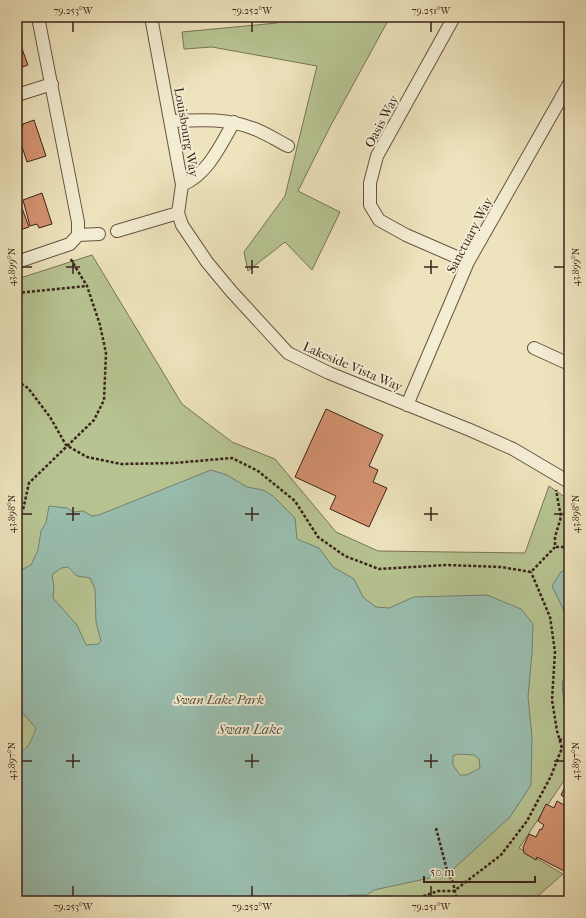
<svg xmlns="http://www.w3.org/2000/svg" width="586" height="918" font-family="'IM FELL French Canon',serif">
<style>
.green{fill:#b7c492;stroke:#787456}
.water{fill:#99beaf;stroke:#738073;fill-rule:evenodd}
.building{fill:#d59372;stroke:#3a231a}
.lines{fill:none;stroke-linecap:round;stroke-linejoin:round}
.street-casing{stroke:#675342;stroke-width:14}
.path{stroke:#3a231a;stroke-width:2.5;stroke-dasharray:3 2;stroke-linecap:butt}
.street{stroke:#f3edd3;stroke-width:12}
.ticks{fill:none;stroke:#3a231a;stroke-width:1.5}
.labels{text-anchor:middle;stroke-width:4;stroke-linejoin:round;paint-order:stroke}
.street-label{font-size:13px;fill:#3a231a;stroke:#f3edd3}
.park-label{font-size:13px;font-style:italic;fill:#594b38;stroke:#f3edd3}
.water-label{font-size:14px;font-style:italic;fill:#565247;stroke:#f3edd3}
.neatline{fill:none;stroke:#3a231a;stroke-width:1.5}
.ticks-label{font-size:10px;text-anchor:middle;fill:#3a231a}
</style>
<rect width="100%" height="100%" fill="#ede3bc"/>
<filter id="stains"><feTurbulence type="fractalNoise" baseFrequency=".005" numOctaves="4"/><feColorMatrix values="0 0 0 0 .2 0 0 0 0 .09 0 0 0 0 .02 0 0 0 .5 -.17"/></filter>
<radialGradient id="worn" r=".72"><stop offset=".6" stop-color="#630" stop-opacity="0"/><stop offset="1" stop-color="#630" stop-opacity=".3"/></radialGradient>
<path class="green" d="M277,17H390L331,125L298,191L340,212L312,270L285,242L248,271L244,252L285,196L317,66L212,47L184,49L182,32L277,23Z
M92,255L182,404L232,442L275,459L336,532L378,551L525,553L549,486L569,500V773L519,848L563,874L532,901H480L472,899L461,901H17V279Z"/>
<path class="water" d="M211,470L227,475L247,487L263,490L273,496L295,518L297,539L319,548L333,567L354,579L363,597L376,607L389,608L414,597L487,595L521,609L533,624L532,653L528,697L532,737L531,785L510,817L448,874L374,890L367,895H350L336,901H17V752C28,753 33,736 36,728L21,711L17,700V572L31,565L38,550L41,531L46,523L49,506L67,508L73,512L83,511L92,516L99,515ZM68,567L77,576L90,578L95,589L96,622L101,641L98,644L86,645L77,625L53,598L54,587L52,575L61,568ZM458,754L474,755L479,759L480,768L467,775H460L453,765V756Z
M569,567V621L552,586L560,573Z
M569,666V708L564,704L562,683Z"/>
<path class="building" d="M17,35L28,65L17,69Z
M34,120L46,156L27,162L17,131L22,129L23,124Z
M17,143L22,158L17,160Z
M42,193L52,224L39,228L37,224L30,226L23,200Z
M17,200H19L29,227L17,231Z
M326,409L383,435L369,466L378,470L373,482L387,488L369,527L330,509L336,496L295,477Z
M569,779V871L568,873L537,857L536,860L524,853L523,847L529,834L536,837L540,829L541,830L544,825L538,821L546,804L554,808L557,801L564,805L567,799L561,795Z"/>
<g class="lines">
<defs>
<path id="street" d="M38,17L78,222V235
M151,17L182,185L178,213L182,225L207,262L231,291L288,353L329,373L470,430L513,449L569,482
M454,17L377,156L370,183V205L379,220L406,235L468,262
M17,95L52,84
M172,121C199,120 226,118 252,128C264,132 276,140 288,146
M182,185C208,174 220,146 234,122
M117,231L178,213
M78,235L99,234
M17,262L70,244L78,235
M534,348L569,364
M407,405L468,262L569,84
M567,901L569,900"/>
</defs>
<use href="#street" class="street-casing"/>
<path class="path" d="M17,293L87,286
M17,381L28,388L50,417L66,445L87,457L121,464L174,463L232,458L258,471L295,501L318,537L345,556L379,569L446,565L501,567L531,572L555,547V537L561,517L556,490
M17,517L23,510L29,483L94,420L104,400L106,353L100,325L87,286L70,258
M556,547H569
M559,740L569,738
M436,828L448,874L453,882L457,901
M409,901L438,891H454L501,855L527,821L551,776L562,748L557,731L552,700L555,652L550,617L531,572"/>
<use href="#street" class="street"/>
</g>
<path class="ticks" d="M73,22V32M252,22V32M431,22V32M73,260V274M252,260V274M431,260V274M22,267H32M66,267H80M245,267H259M424,267H438M554,267H564M73,507V521M252,507V521M431,507V521M22,514H32M66,514H80M245,514H259M424,514H438M554,514H564M73,754V768M252,754V768M431,754V768M22,761H32M66,761H80M245,761H259M424,761H438M554,761H564M73,886V896M252,886V896M431,886V896"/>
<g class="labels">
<g class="street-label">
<text transform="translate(381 121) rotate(-62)" y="5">Oasis Way</text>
<text transform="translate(187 132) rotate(80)" y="5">Louisbourg Way</text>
<text transform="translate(469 235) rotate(-62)" y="5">Sanctuary Way</text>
<text transform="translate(353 366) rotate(23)" y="5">Lakeside Vista Way</text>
</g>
<g class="park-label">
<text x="219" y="704">Swan Lake Park</text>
</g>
<g class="water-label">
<text x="250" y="734">Swan Lake</text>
</g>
</g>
<rect width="586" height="918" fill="none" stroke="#ede3bc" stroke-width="44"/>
<path d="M424 876v6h111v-6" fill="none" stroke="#3a231a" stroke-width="2"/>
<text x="430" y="876" font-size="12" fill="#3a231a" stroke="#f3edd3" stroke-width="3" paint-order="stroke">50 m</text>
<rect x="22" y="22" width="542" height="874" class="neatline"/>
<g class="ticks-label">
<text x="73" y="14">79.253°W</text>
<text x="252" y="14">79.252°W</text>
<text x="431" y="14">79.251°W</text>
<text transform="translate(11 267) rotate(-90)" y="4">43.899°N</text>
<text transform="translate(575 267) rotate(-90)" y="4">43.899°N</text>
<text transform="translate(11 514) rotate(-90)" y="4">43.898°N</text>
<text transform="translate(575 514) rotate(-90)" y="4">43.898°N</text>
<text transform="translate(11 761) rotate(-90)" y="4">43.897°N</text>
<text transform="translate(575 761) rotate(-90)" y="4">43.897°N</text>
<text x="73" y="910">79.253°W</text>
<text x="252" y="910">79.252°W</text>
<text x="431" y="910">79.251°W</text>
</g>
<rect width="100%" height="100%" filter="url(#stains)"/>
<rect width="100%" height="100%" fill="url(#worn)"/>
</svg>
